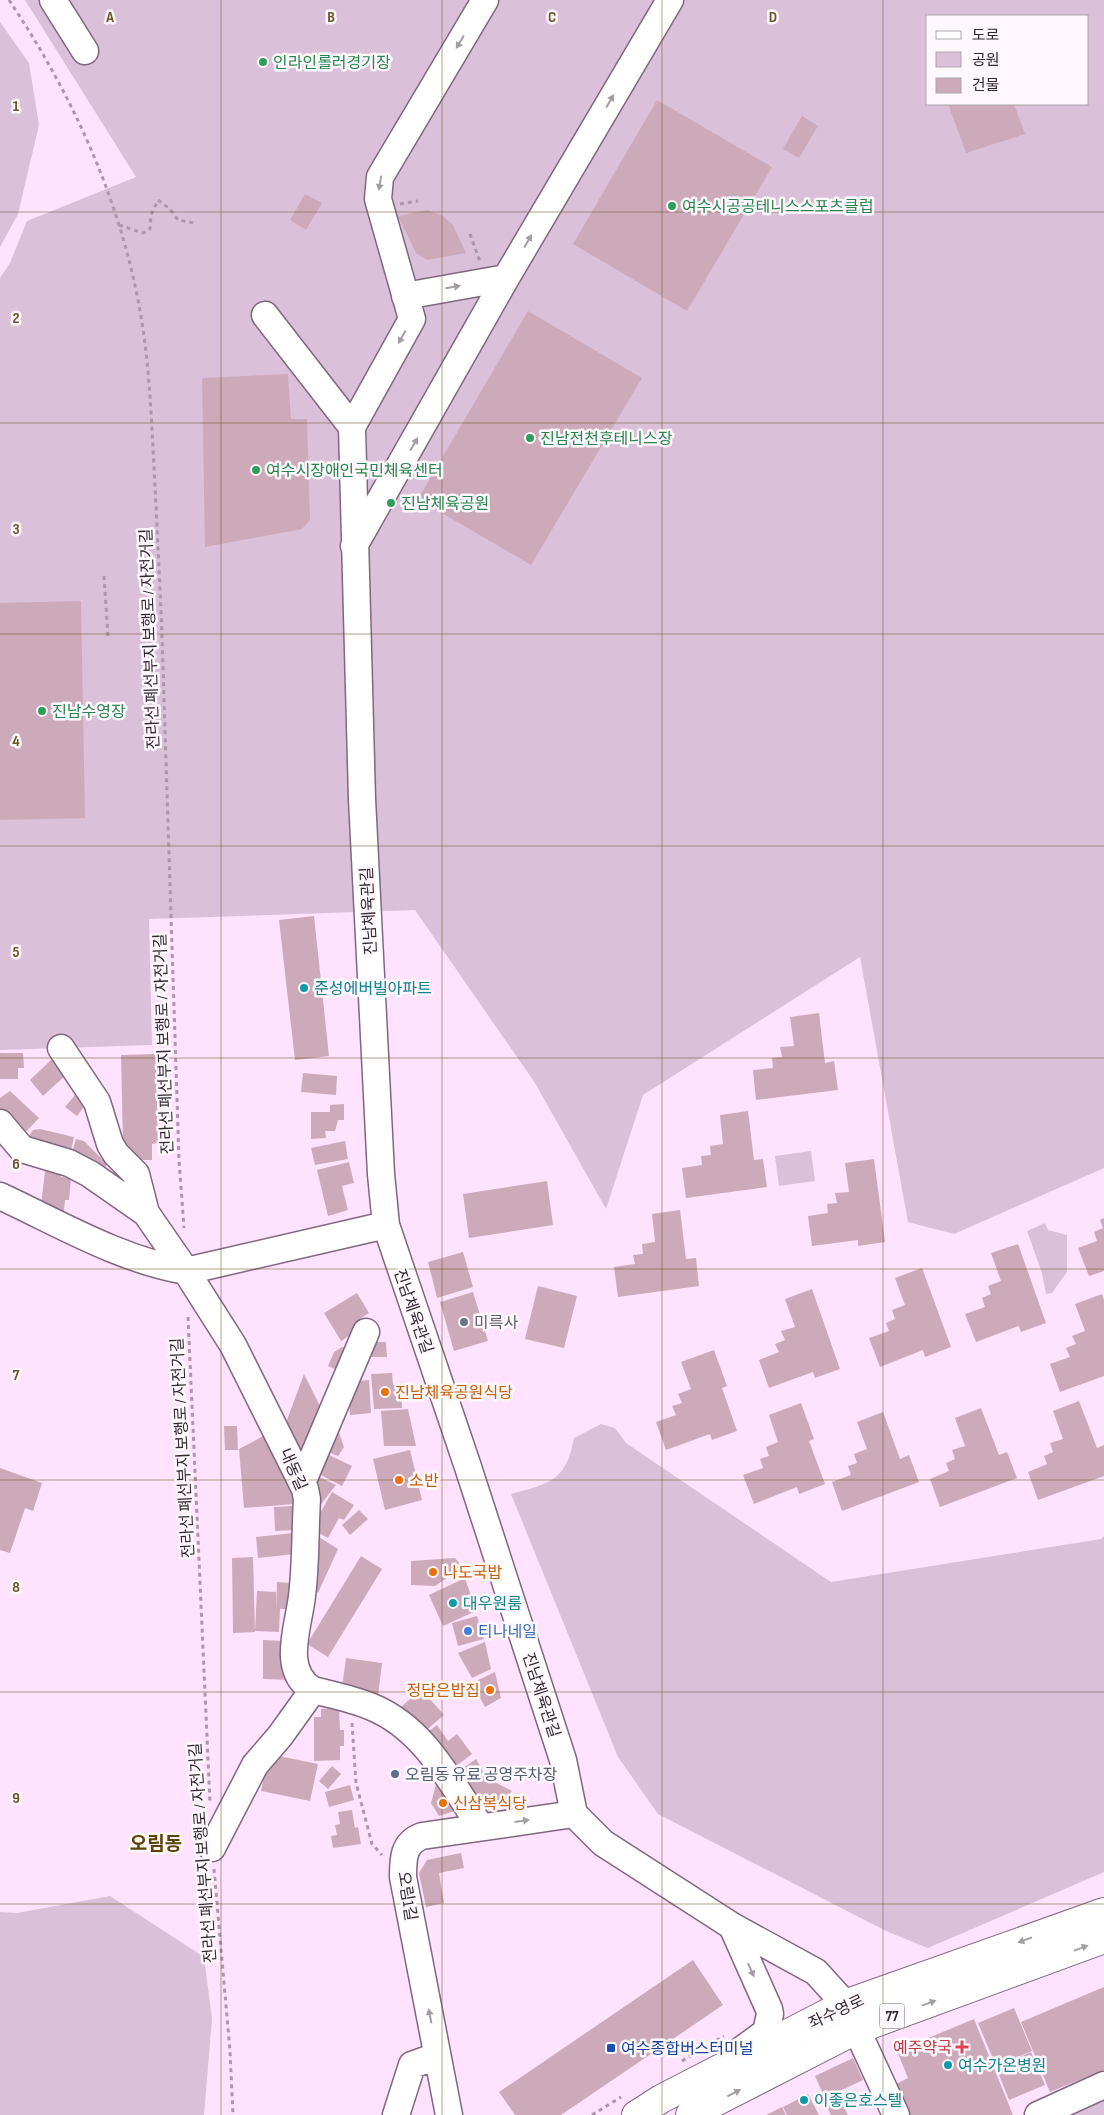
<svg xmlns="http://www.w3.org/2000/svg" width="1104" height="2115" font-family="'Sofia Sans Condensed','Noto Sans KR',sans-serif">
<style>
.green{fill:#dac1d9;fill-rule:evenodd}
.building{fill:#cdaaba}
.lines{fill:none;stroke-linecap:round;stroke-linejoin:round}
.minor-casing{stroke:#80677f;stroke-width:29}
.major-casing{stroke:#80677f;stroke-width:30}
.path{stroke:#ac97ab;stroke-width:3;stroke-dasharray:4 4;stroke-linecap:butt}
.minor{stroke:#fff;stroke-width:26}
.major{stroke:#fff;stroke-width:28}
.oneway{fill:#a39ea3}
.grid{fill:none;stroke:#705728;stroke-width:1;stroke-opacity:0.55}
.leisure-dot{fill:#2e9e5b;stroke:#fef8fd;stroke-width:2}
.culture-dot{fill:#0f9aa8;stroke:#fef8fd;stroke-width:2}
.worship-dot{fill:#6b7280;stroke:#fef8fd;stroke-width:2}
.food-dot{fill:#e8710a;stroke:#fef8fd;stroke-width:2}
.shop-dot{fill:#3f7fe0;stroke:#fef8fd;stroke-width:2}
.service-dot{fill:#5c6f8a;stroke:#fef8fd;stroke-width:2}
.health-dot{fill:#e0444e;stroke:#fef8fd;stroke-width:2}
.transit-dot{fill:#1a4fb4;stroke:#fef8fd;stroke-width:2}
.labels{text-anchor:middle;stroke-width:5;stroke-linejoin:round;paint-order:stroke}
.shield{fill:#fef8fd;stroke:#6f666f;stroke-width:1}
.shield-label{font-size:15px;font-weight:bold;fill:#322832}
.leisure-label{font-size:16px;fill:#27864d;stroke:#fef8fd;text-anchor:start}
.street-label{font-size:16px;fill:#322832;stroke:#fef8fd}
.culture-label{font-size:16px;fill:#0d838f;stroke:#fef8fd;text-anchor:start}
.worship-label{font-size:16px;fill:#5b616d;stroke:#fef8fd;text-anchor:start}
.food-label{font-size:16px;fill:#c56008;stroke:#fef8fd;text-anchor:start}
.shop-label{font-size:16px;fill:#366cbe;stroke:#fef8fd;text-anchor:start}
.service-label{font-size:16px;fill:#4e5e75;stroke:#fef8fd;text-anchor:start}
.health-label{font-size:16px;fill:#be3a42;stroke:#fef8fd;text-anchor:end}
.transit-label{font-size:16px;fill:#164399;stroke:#fef8fd;text-anchor:start}
.quarter-label{font-size:19px;font-weight:bold;fill:#5d4305;stroke:#fef8fd}
.grid-label{font-size:16px;text-anchor:middle;font-weight:bold;fill:#705728;stroke:#fef8fd;stroke-width:5;stroke-linejoin:round;paint-order:stroke}
</style>
<rect width="100%" height="100%" fill="#ffe2fd"/>
<path class="green" d="M25,0H1104V1168L954,1234L908,1222L860,957L643,1095L606,1209L535,1083L415,910L149,919L152,1045L0,1050V278L10,263L27,221L136,177ZM928,16H1088V104H928Z
M0,22L29,63L39,125L18,214L0,247Z
M811,1151L815,1181L779,1186L775,1156Z
M1045,1223L1048,1230L1067,1235V1272L1052,1293L1046,1294L1042,1273L1027,1231Z
M601,1424L615,1428L626,1443L831,1582L1101,1539L1104,1536V1872L928,1948L888,1932L658,1814L618,1757L511,1494C551,1483 566,1481 574,1438Z
M110,1896L204,1957L212,2019L204,2115H0V1912L17,1913Z
M1104,2097V2115H1062Z"/>
<path class="building" d="M657,100L772,167L687,311L573,244Z
M948,104H1014L1025,134L966,153Z
M802,116L818,126L799,158L783,149Z
M305,194L322,203L306,230L290,220Z
M427,210L443,216L453,225L466,253L427,260L416,253L398,216Z
M528,311L642,378L531,565L418,499Z
M288,374L291,419H307L310,520L302,529L205,547L202,378Z
M81,601L85,818L0,820V603Z
M314,916L329,1056L295,1060L279,920Z
M819,1013L825,1063L834,1061L838,1090L756,1100L753,1070L773,1068L772,1058L782,1057L780,1047L794,1046L790,1017Z
M0,1053H23L24,1068H18V1079H0Z
M156,1054L158,1143L152,1144V1160H134L123,1144L121,1055Z
M53,1058L68,1073L43,1096L30,1080Z
M303,1073L337,1076L336,1095L301,1092Z
M10,1091L39,1118L21,1137L0,1115V1098Z
M75,1095L86,1104L77,1116L65,1107Z
M344,1104V1120H338L335,1131H325L326,1138L311,1139V1112H330V1105Z
M748,1111L754,1160L763,1159L767,1187L686,1198L682,1168L702,1165L701,1156L711,1155L710,1146L723,1144L720,1115Z
M40,1129L74,1137L69,1159L23,1145L33,1130Z
M76,1139L84,1141L107,1164L101,1175L70,1160Z
M345,1141L348,1159L315,1165L311,1148Z
M874,1159L885,1242L858,1246V1240L812,1246L808,1216L828,1213L827,1204L837,1203L835,1193L849,1192L845,1163Z
M349,1162L354,1183L342,1186L348,1210L328,1216L317,1170Z
M46,1164L62,1167L61,1177L71,1178L69,1200H65L64,1211L50,1209V1205L41,1204Z
M547,1181L553,1225L469,1238L463,1194Z
M680,1210L686,1259L696,1258L699,1286L618,1297L614,1267L635,1264L633,1255L643,1254L642,1244L655,1242L652,1214Z
M1104,1218V1271L1089,1276L1078,1248L1097,1241L1094,1232L1103,1228L1100,1220Z
M1018,1244L1046,1323L1021,1332L1019,1326L976,1342L965,1314L985,1307L982,1298L991,1294L988,1286L1001,1281L991,1253Z
M463,1252L473,1287L437,1298L428,1262Z
M922,1268L951,1347L925,1357L923,1350L880,1367L869,1338L889,1331L886,1323L895,1319L892,1310L905,1305L895,1278Z
M538,1286L577,1296L564,1348L525,1339Z
M812,1289L840,1369L815,1378L813,1372L769,1388L759,1360L779,1352L775,1344L785,1340L781,1331L795,1327L785,1299Z
M473,1292L488,1341L454,1351L440,1302Z
M357,1293L369,1313L358,1320L363,1327L341,1341L324,1313Z
M1102,1294L1104,1300V1376L1060,1392L1050,1364L1070,1357L1066,1348L1076,1344L1072,1336L1085,1331L1075,1304Z
M370,1342H386L387,1357H371Z
M342,1347L353,1351L343,1373L328,1366L334,1352Z
M714,1350L727,1386L722,1388L737,1431L712,1440L710,1434L666,1450L656,1422L676,1415L672,1406L682,1403L678,1394L691,1389L681,1362Z
M392,1373L393,1385H397L398,1394L401,1393L402,1408L374,1409L371,1374Z
M304,1374L323,1412L303,1465L284,1428Z
M369,1380L371,1413L350,1415L348,1382Z
M1079,1401L1097,1448L1104,1445V1476L1038,1500L1028,1472L1047,1464L1044,1456L1053,1452L1050,1443L1063,1439L1053,1411Z
M801,1403L814,1439L809,1441L825,1484L799,1494L797,1487L754,1504L743,1475L763,1468L760,1459L769,1456L766,1447L778,1442L769,1415Z
M981,1408L999,1455L1007,1452L1017,1478L940,1507L930,1479L949,1471L946,1463L955,1459L952,1450L965,1446L955,1418Z
M408,1409L416,1446H384L381,1411Z
M883,1412L900,1459L909,1455L919,1482L842,1511L832,1482L851,1475L848,1466L857,1463L854,1454L867,1449L857,1422Z
M336,1424L344,1447L338,1456L323,1450Z
M224,1426H237L238,1450H225Z
M267,1434L289,1473L294,1504L244,1508L239,1449Z
M410,1450L422,1500L385,1510L373,1459Z
M325,1453L352,1466L342,1486L315,1472Z
M0,1468L42,1483L33,1511L25,1508L10,1553L0,1550Z
M313,1474L336,1485L314,1513Z
M332,1492L354,1505L344,1520L339,1518L328,1538L311,1529Z
M292,1506L294,1530L275,1531L274,1507Z
M359,1510L368,1519L350,1535L342,1525Z
M293,1533L295,1554L258,1558L256,1537Z
M314,1534L338,1549L318,1593L307,1588Z
M361,1556L382,1569L328,1657L307,1644Z
M253,1557L255,1632L233,1633L232,1558Z
M455,1558L460,1564L457,1571L435,1586L411,1585V1561Z
M465,1578L476,1611L443,1626L429,1595Z
M277,1582L291,1583L289,1609H280L279,1632L255,1631L257,1591L276,1592V1609Z
M477,1616L484,1639L458,1646L452,1623Z
M263,1640L286,1641L292,1680L263,1679Z
M485,1642L491,1669L472,1678L458,1653Z
M346,1658L382,1663L378,1696L342,1687Z
M495,1672L501,1698L485,1707L472,1683Z
M421,1689L444,1715L423,1733L401,1707Z
M339,1708L340,1730H344V1746H340V1760L314,1761V1717H321V1709Z
M437,1725L448,1741L457,1734L472,1754L451,1770L425,1734Z
M269,1754L318,1764L310,1801L261,1791Z
M476,1759L487,1778L512,1791L507,1799L474,1805L453,1775Z
M332,1766L341,1774L328,1789L319,1781Z
M438,1777L458,1810L439,1816L431,1803Z
M350,1785L354,1800L329,1807L325,1792Z
M352,1810L355,1828L358,1827L361,1844L333,1848L331,1836L337,1835L335,1825L340,1824L338,1812Z
M461,1853L464,1868L439,1873L444,1903L426,1907L419,1873L427,1860Z
M693,1960L723,2005L561,2115H515L499,2092Z
M1104,1987V2070L1050,2092L1021,2022Z
M1014,2008L1032,2051L996,2066L978,2023Z
M974,2019L1013,2115H909L896,2084L908,2078L897,2051Z
M1031,2052L1045,2085L1009,2100L996,2067Z
M853,2058L863,2080L825,2098L815,2076Z
M808,2094L819,2115H787L783,2107Z
M839,2098L848,2115H831L826,2105Z
M782,2107L786,2115H766Z"/>
<g class="lines">
<defs>
<path id="minor" d="M53,0L85,51
M485,0L380,177L378,199L412,319L352,427L362,799L381,1174L386,1225L467,1464L563,1760L574,1814L603,1843L732,1926L816,1972L845,2004L896,2115
M405,296L506,278
M265,315L352,427
M354,546L506,278L670,0
M61,1048L97,1102L110,1144L116,1154L136,1174L146,1213
M0,1123L22,1149L69,1163L90,1174L146,1213L186,1271L386,1225
M0,1196C60,1224 121,1260 186,1271L233,1345L305,1489L307,1499C305,1531 306,1565 302,1596C299,1625 280,1671 313,1690C333,1695 354,1699 372,1707C425,1729 450,1782 481,1827
M302,1483L366,1332
M212,1848L255,1765L280,1736L313,1690
M732,1926L769,2009L770,2014L766,2032L740,2051
M396,2115L412,2065L437,2056
M449,2115L403,1877C403,1859 403,1843 422,1836L574,1814
M1038,2115L1104,2085"/>
<path id="major" d="M636,2115L661,2099L845,2004L1104,1912
M690,2115L856,2030L1104,1939"/>
</defs>
<use href="#minor" class="minor-casing"/>
<use href="#major" class="major-casing"/>
<path class="path" d="M9,0C70,91 117,192 138,300C149,355 151,411 154,467C158,545 162,622 164,700C169,854 174,1007 179,1160L184,1228
M400,204L418,201
M119,225L143,233L150,229L151,215L158,200L170,209L178,220L194,223
M470,234L480,262
M104,576L108,637
M188,1317L210,1803
M352,1723L356,1783L372,1844L382,1855
M214,1869L230,2051L233,2115
M682,2061L724,2036
M592,2115L621,2097"/>
<use href="#minor" class="minor"/>
<use href="#major" class="major"/>
</g>
<defs><path id="oneway-solid" d="M-6-.8H1V-3.2L6.5 0L1 3.2V.8H-6Z" transform="scale(1.25)"/></defs>
<g class="oneway">
<use href="#oneway-solid" transform="translate(460 42) rotate(121)"/>
<use href="#oneway-solid" transform="translate(610 101) rotate(-60)"/>
<use href="#oneway-solid" transform="translate(380 183) rotate(100)"/>
<use href="#oneway-solid" transform="translate(528 241) rotate(-60)"/>
<use href="#oneway-solid" transform="translate(453 287) rotate(-10)"/>
<use href="#oneway-solid" transform="translate(402 337) rotate(119)"/>
<use href="#oneway-solid" transform="translate(414 444) rotate(-60)"/>
<use href="#oneway-solid" transform="translate(522 1821) rotate(-8)"/>
<use href="#oneway-solid" transform="translate(1025 1940) rotate(160)"/>
<use href="#oneway-solid" transform="translate(1081 1948) rotate(-20)"/>
<use href="#oneway-solid" transform="translate(751 1970) rotate(66)"/>
<use href="#oneway-solid" transform="translate(929 2003) rotate(-20)"/>
<use href="#oneway-solid" transform="translate(430 2016) rotate(-101)"/>
<use href="#oneway-solid" transform="translate(734 2093) rotate(-27)"/>
</g>
<path class="grid" d="M221,0V2115M442,0V2115M662,0V2115M883,0V2115M0,212H1104M0,423H1104M0,634H1104M0,846H1104M0,1058H1104M0,1269H1104M0,1480H1104M0,1692H1104M0,1904H1104"/>
<g class="leisure-dot">
<circle cx="263" cy="62" r="5"/>
<circle cx="672" cy="206" r="5"/>
<circle cx="530" cy="438" r="5"/>
<circle cx="256" cy="470" r="5"/>
<circle cx="391" cy="503" r="5"/>
<circle cx="42" cy="711" r="5"/>
</g>
<g class="culture-dot">
<circle cx="304" cy="988" r="5"/>
<circle cx="453" cy="1603" r="5"/>
<circle cx="948" cy="2065" r="5"/>
<circle cx="804" cy="2100" r="5"/>
</g>
<circle class="worship-dot" cx="464" cy="1322" r="5"/>
<g class="food-dot">
<circle cx="385" cy="1392" r="5"/>
<circle cx="399" cy="1480" r="5"/>
<circle cx="433" cy="1572" r="5"/>
<circle cx="490" cy="1690" r="5"/>
<circle cx="443" cy="1803" r="5"/>
</g>
<circle class="shop-dot" cx="468" cy="1631" r="5"/>
<circle class="service-dot" cx="395" cy="1774" r="5"/>
<path class="health-dot" d="M959.5 2039.5h5v5h5v5h-5v5h-5v-5h-5v-5h5z"/>
<rect class="transit-dot" x="606" y="2043" width="10" height="10" rx="2.5"/>
<g class="labels">
<rect class="shield" x="879.5" y="2003.5" width="25" height="25" rx="4"/>
<g class="shield-label">
<text x="892" y="2021">77</text>
</g>
<g class="leisure-label">
<text x="273" y="68">인라인롤러경기장</text>
<text x="682" y="212">여수시공공테니스스포츠클럽</text>
<text x="540" y="444">진남전천후테니스장</text>
<text x="266" y="476">여수시장애인국민체육센터</text>
<text x="401" y="509">진남체육공원</text>
<text x="52" y="717">진남수영장</text>
</g>
<g class="street-label">
<text transform="translate(149 639) rotate(-92)" y="6">전라선 폐선부지 보행로 / 자전거길</text>
<text transform="translate(368 911) rotate(-93)" y="6">진남체육관길</text>
<text transform="translate(163 1044) rotate(-92)" y="6">전라선 폐선부지 보행로 / 자전거길</text>
<text transform="translate(414 1311) rotate(71)" y="6">진남체육관길</text>
<text transform="translate(182 1448) rotate(-93)" y="6">전라선 폐선부지 보행로 / 자전거길</text>
<text transform="translate(294 1469) rotate(66)" y="6">내동길</text>
<text transform="translate(542 1695) rotate(72)" y="6">진남체육관길</text>
<text transform="translate(202 1853) rotate(-94)" y="6">전라선 폐선부지 보행로 / 자전거길</text>
<text transform="translate(408 1896) rotate(81)" y="6">오림1길</text>
<text transform="translate(836 2011) rotate(-25)" y="6">좌수영로</text>
</g>
<g class="culture-label">
<text x="314" y="994">준성에버빌아파트</text>
<text x="463" y="1609">대우원룸</text>
<text x="958" y="2071">여수가온병원</text>
<text x="814" y="2106">이좋은호스텔</text>
</g>
<g class="worship-label">
<text x="474" y="1328">미륵사</text>
</g>
<g class="food-label">
<text x="395" y="1398">진남체육공원식당</text>
<text x="409" y="1486">소반</text>
<text x="443" y="1578">나도국밥</text>
<text x="480" y="1696" text-anchor="end">정담은밥집</text>
<text x="453" y="1809">신삼복식당</text>
</g>
<g class="shop-label">
<text x="478" y="1637">티나네일</text>
</g>
<g class="service-label">
<text x="405" y="1780">오림동 유료 공영주차장</text>
</g>
<g class="health-label">
<text x="952" y="2053">예주약국</text>
</g>
<g class="transit-label">
<text x="621" y="2054">여수종합버스터미널</text>
</g>
<g class="quarter-label">
<text x="156" y="1850">오림동</text>
</g>
</g>
<g class="grid-label">
<text x="110" y="22">A</text>
<text x="331" y="22">B</text>
<text x="552" y="22">C</text>
<text x="773" y="22">D</text>
<text x="16" y="111">1</text>
<text x="16" y="323">2</text>
<text x="16" y="534">3</text>
<text x="16" y="746">4</text>
<text x="16" y="957">5</text>
<text x="16" y="1169">6</text>
<text x="16" y="1380">7</text>
<text x="16" y="1592">8</text>
<text x="16" y="1803">9</text>
</g>
<rect x="926" y="15" width="162" height="90" fill="#fef8fd" stroke="#aca5ac"/>
<rect x="936" y="31" width="25" height="8" fill="#ffffff" stroke="#aca5ac"/>
<text x="972" y="40" font-size="15" fill="#322832">도로</text>
<rect x="936" y="52" width="25" height="15" fill="#dac1d9" stroke="#aca5ac"/>
<text x="972" y="65" font-size="15" fill="#322832">공원</text>
<rect x="936" y="78" width="25" height="15" fill="#cdaaba" stroke="#aca5ac"/>
<text x="972" y="90" font-size="15" fill="#322832">건물</text>
</svg>
